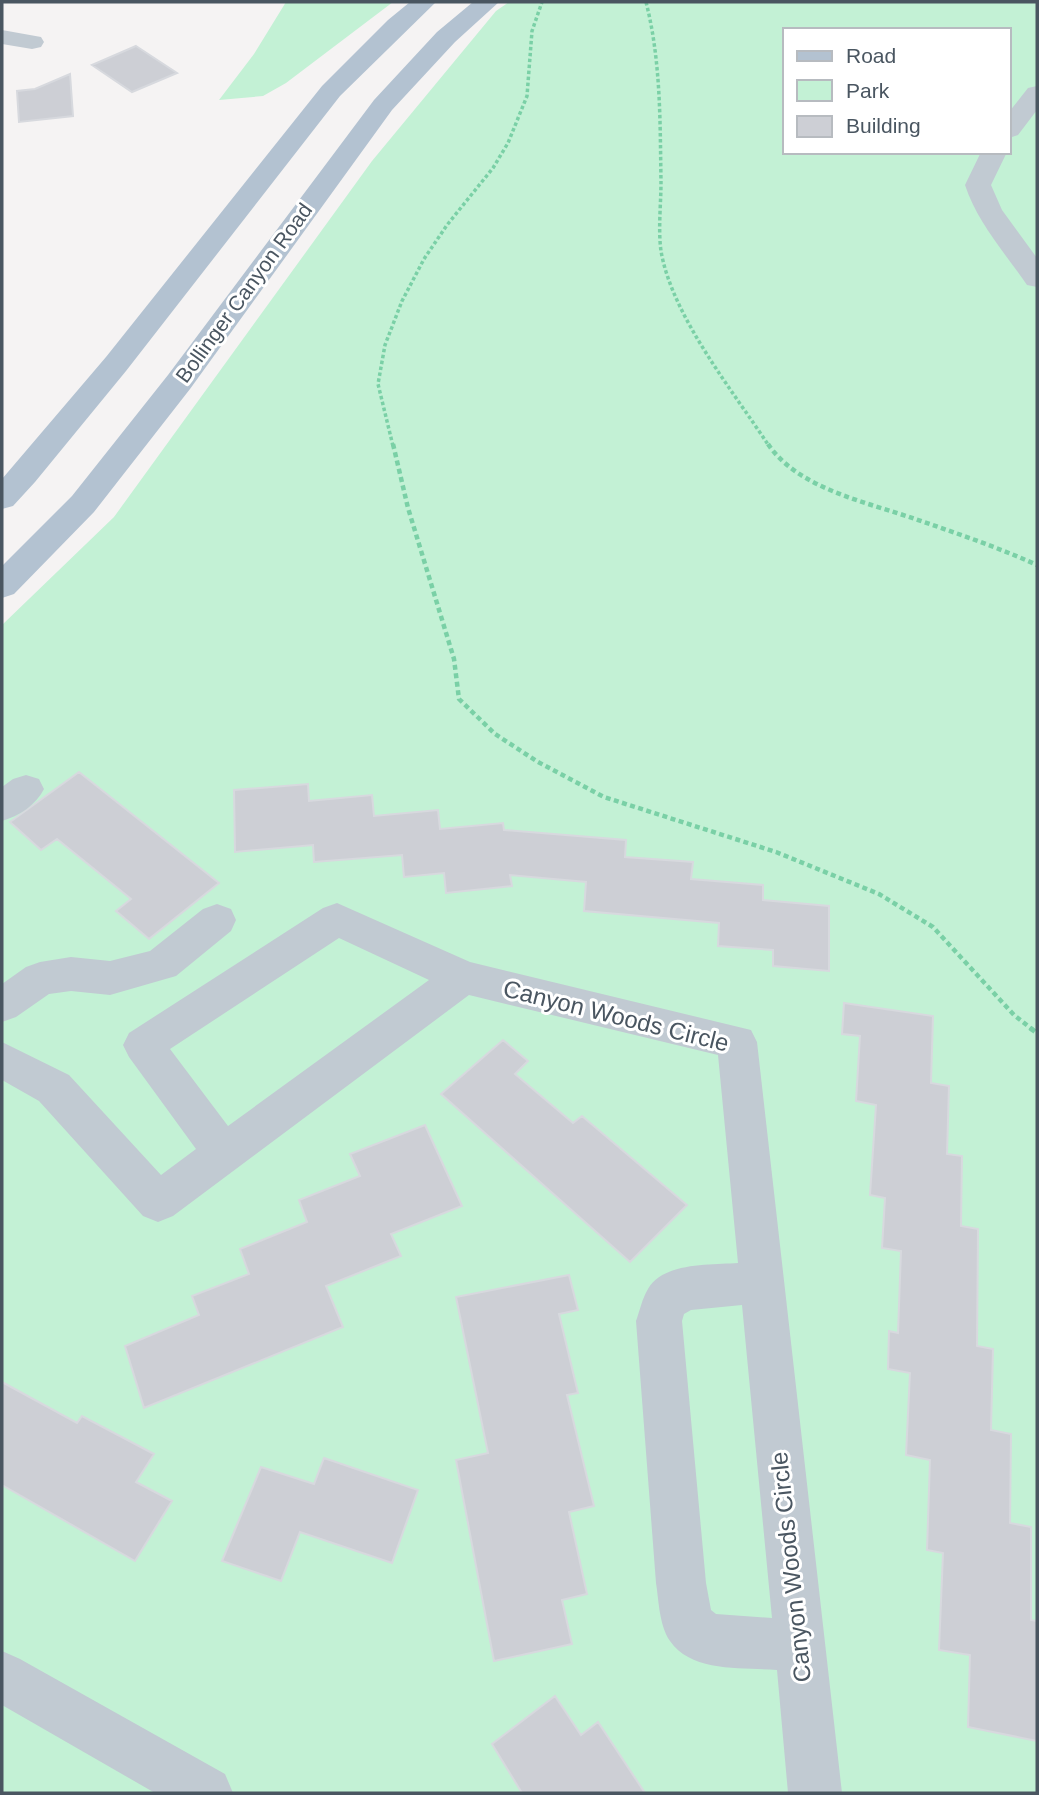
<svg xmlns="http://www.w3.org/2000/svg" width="1039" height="1795" font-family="Helvetica,sans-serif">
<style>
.green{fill:#c3f1d5;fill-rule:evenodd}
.building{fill:#cdcfd5;stroke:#d7d9de;stroke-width:2}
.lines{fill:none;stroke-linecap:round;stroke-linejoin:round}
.path-far2{stroke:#7ad0a6;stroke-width:3.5;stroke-dasharray:3.5 2.5;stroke-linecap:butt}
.path-far1{stroke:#7ad0a6;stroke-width:4.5;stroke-dasharray:5 3.5;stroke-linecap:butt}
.path{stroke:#7ad0a6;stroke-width:5;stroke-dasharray:6 4.5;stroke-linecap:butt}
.minor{fill:#c1cad2;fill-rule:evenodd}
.major{fill:#b3c2d1;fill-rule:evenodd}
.labels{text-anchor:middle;stroke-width:6;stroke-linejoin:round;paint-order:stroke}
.far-street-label{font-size:21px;fill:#4a5661;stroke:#fff}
.street-label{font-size:24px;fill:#4a5661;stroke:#fff}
</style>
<rect width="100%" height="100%" fill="#f5f3f3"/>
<path class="green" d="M286,2H393L286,83L263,96L219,100L254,54Z
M509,2H1037V1793H2V625L114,517L372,161L496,11ZM785,30H1009V152H785Z"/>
<path class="building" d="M136,46L177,73L132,92L92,65Z
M70,74L73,116L19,122L17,91L35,89Z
M79,772L219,883L149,939L116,911L131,899L57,839L41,850L10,822Z
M308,784L309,801L372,795L374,816L438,810L440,829L503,823L504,830L626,840L625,857L693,862L691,879L763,885V900L829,906V971L773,966V950L718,946L719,923L584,911L586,882L510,875L512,886L446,893L444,873L404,877L402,855L314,862L313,845L235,852L234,790Z
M844,1003L933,1016L931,1083L949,1086L947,1154L962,1156L961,1226L978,1229L977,1346L993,1349L991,1430L1011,1434L1010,1523L1031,1527V1620L1037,1621V1741L968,1727L970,1655L939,1650L943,1553L927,1550L930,1460L906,1455L910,1373L888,1369L889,1331L898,1333L901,1251L882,1248L885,1198L870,1195L876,1105L856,1101L860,1036L842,1034Z
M503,1040L528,1061L515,1074L573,1123L582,1116L687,1205L630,1262L441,1094Z
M425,1125L462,1206L391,1234L401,1256L326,1286L343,1327L144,1408L125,1346L199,1315L192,1296L249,1274L240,1249L307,1222L299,1200L360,1176L350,1154Z
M569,1275L578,1310L559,1314L578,1393L567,1395L594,1506L569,1512L587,1594L562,1600L572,1644L494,1661L456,1460L488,1453L456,1297Z
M2,1382L77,1423L82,1416L154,1454L136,1482L172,1501L135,1561L2,1485Z
M324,1458L418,1490L392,1563L300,1532L281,1581L222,1561L261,1467L314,1484Z
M555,1696L581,1735L598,1722L645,1793H522L492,1744Z"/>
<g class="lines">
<path class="path-far2" d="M646,2C661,61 660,121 661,182C661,204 658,229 661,251C672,316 733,391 769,446
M393,446L378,384L385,345L402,301L424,259L447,225L493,168L508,143L527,96L532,31L542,2"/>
<path class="path-far1" d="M393,444L408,508L454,659L459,699L495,734L538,762L604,797L776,852L879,894L933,927L1014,1015L1033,1030
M768,444C798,489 867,502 915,519C956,533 997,547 1037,565"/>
<path class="path" d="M1030,1028L1037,1033"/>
<path class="minor" d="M2,30L41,37L44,42L41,47L32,49L2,44Z
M1037,86V110L1018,135L1009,138V112L1028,88Z
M981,152H1007L991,185L1002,210L1037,258V287L1027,285C1005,253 977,222 965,185Z
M26,775L39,779L44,789C36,805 19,816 2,821V787L13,779Z
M337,903L470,962L751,1030L757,1042L842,1793H788L777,1670C742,1667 692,1673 670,1641C659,1625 659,1601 656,1583L636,1321C640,1310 642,1299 648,1289C663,1262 711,1265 738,1263L718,1055L469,995L173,1216L158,1222L143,1216L39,1101L2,1080V1042L69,1075L161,1175L196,1149L129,1057L123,1045L129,1033L323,908ZM339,938L429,980L228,1126L170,1049ZM742,1305L772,1618L716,1614L711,1610L706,1583L682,1321L684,1314L691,1310Z
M217,904L231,909L236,920L231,931L176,976L110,995L71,991L49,994L16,1017L2,1022V984L26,967L40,962L71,957L110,961L150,951L203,909Z
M2,1651L20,1659L225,1774L233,1793H155L2,1705Z"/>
<path class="major" d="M410,2H436L340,96L126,371L35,482L13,506L2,509V479L106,357L322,86L388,20Z
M473,2H499L455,42L392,110L190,389L94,512L14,594L2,598V566L72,496L168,375L374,100L437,32Z"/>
</g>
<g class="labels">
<g class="far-street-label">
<text transform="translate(244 293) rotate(-54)" y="7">Bollinger Canyon Road</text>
</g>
<g class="street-label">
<text transform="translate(616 1016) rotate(14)" y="8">Canyon Woods Circle</text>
<text transform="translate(791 1567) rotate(-96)" y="8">Canyon Woods Circle</text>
</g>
</g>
<rect width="1039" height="1795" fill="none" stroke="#4a5661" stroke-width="7"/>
<rect x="783" y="28" width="228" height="126" fill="#ffffff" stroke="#b7bbc0" stroke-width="2"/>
<rect x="797" y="51" width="35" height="10" fill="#b3c2d1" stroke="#b7bbc0" stroke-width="2"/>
<text x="846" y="63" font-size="21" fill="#4a5661">Road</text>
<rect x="797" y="80" width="35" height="21" fill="#c3f1d5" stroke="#b7bbc0" stroke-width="2"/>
<text x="846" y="98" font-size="21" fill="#4a5661">Park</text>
<rect x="797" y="116" width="35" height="21" fill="#cdcfd5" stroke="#b7bbc0" stroke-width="2"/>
<text x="846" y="133" font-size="21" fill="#4a5661">Building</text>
</svg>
